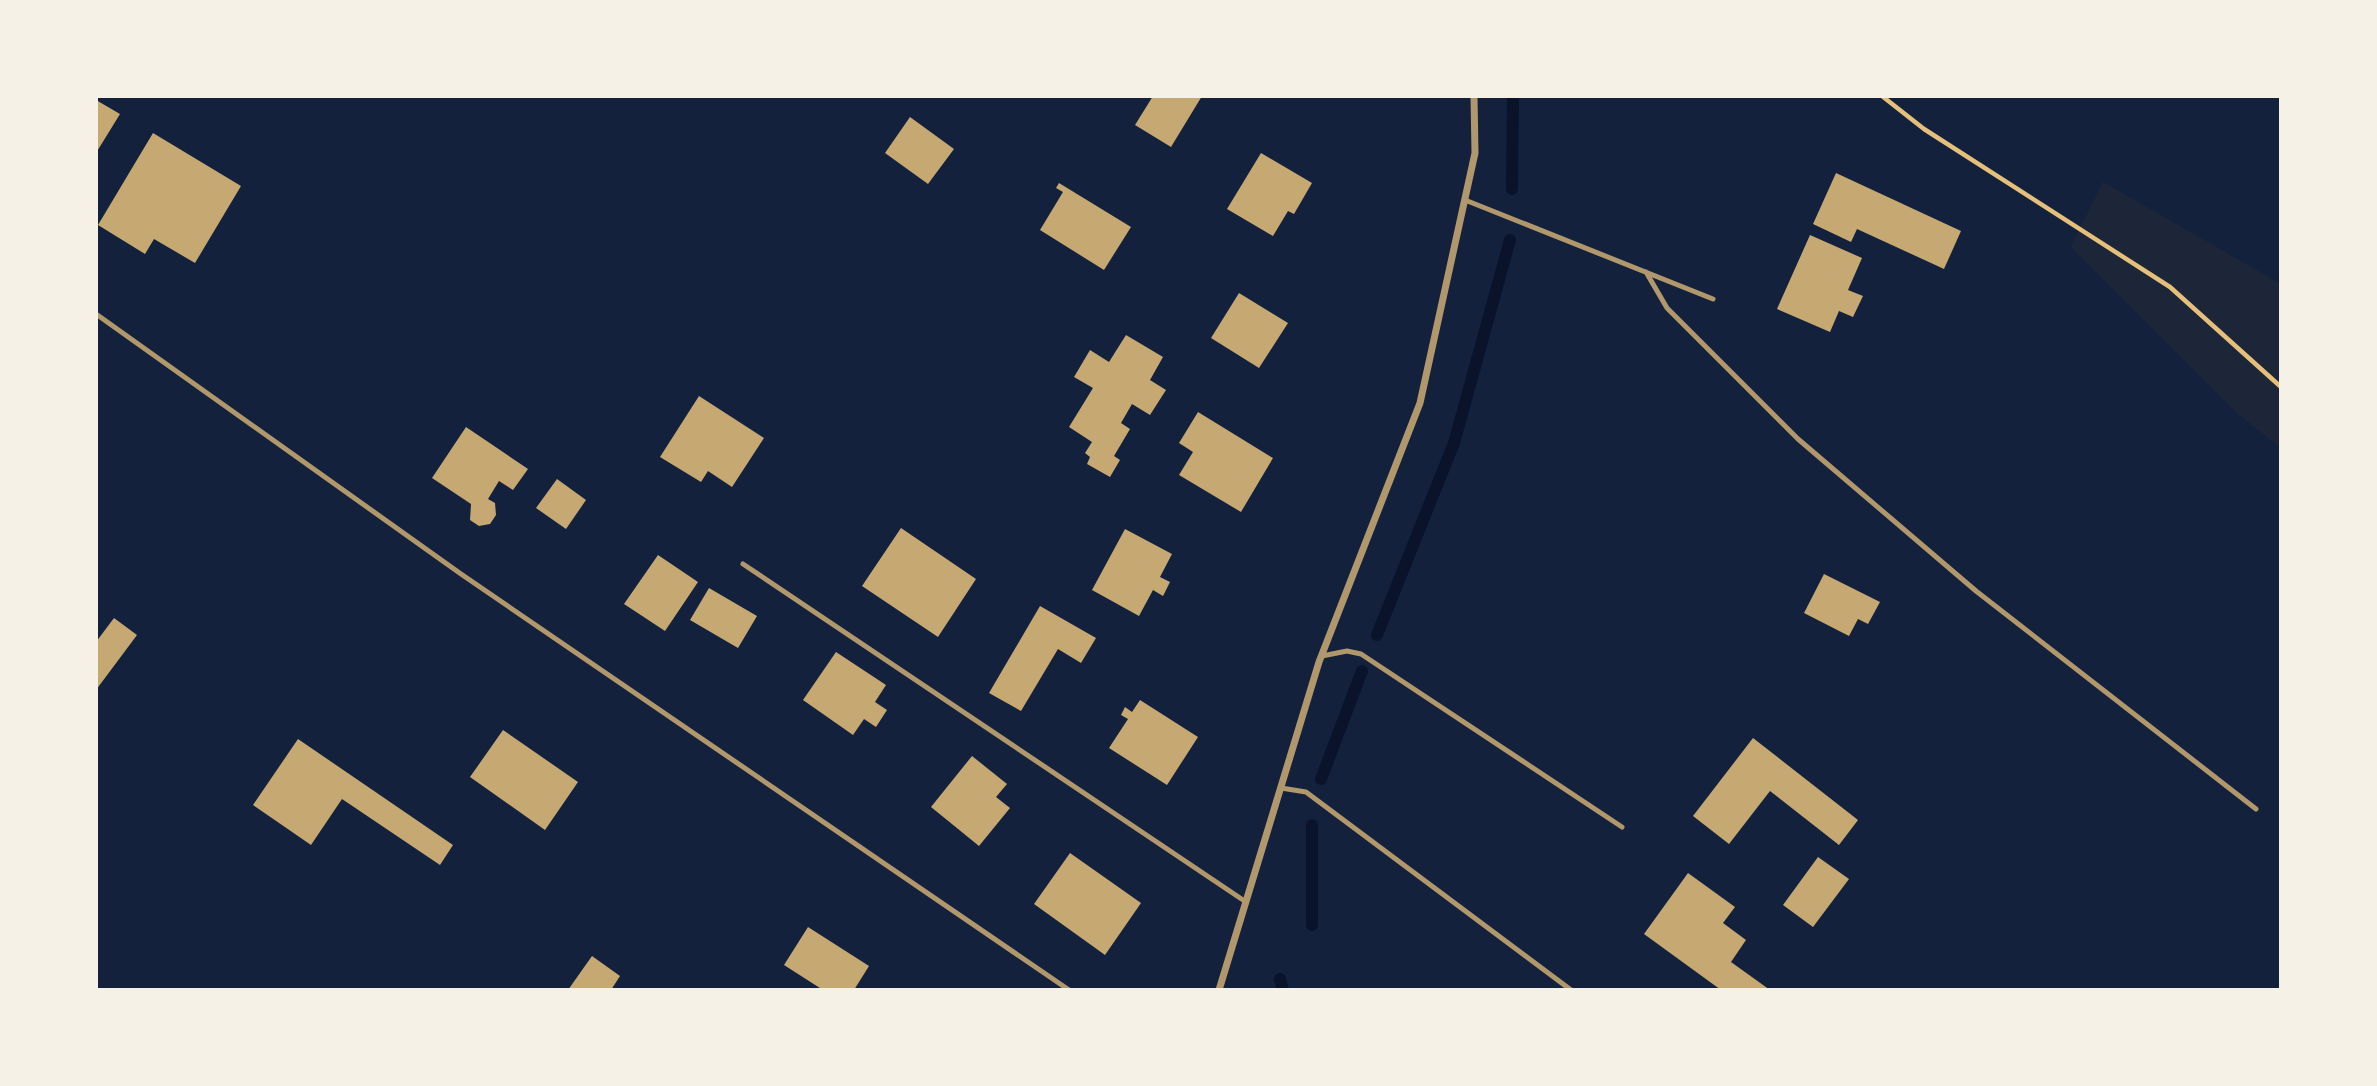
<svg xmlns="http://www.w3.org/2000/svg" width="2377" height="1086" font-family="Montserrat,sans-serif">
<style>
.green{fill:#1d2539}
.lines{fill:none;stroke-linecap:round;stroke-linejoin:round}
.stream{stroke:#0b132b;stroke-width:12}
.building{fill:#c6a872}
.path{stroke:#e5c07b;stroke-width:4.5}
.service{stroke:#b1986c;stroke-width:5}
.minor{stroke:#b1986c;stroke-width:7}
</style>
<rect width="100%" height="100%" fill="#14213d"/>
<path class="green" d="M2103,182L2281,284V448L2238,414L2071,247Z"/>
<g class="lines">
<path class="stream" d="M1512,189L1513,96
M1377,635L1454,443L1510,240
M1321,779L1362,671
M1312,925V825
M1280,979L1283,990"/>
</g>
<path class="building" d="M1153,96H1202L1171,147L1135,125Z
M96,100L120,114L96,153Z
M910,117L954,149L928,184L885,153Z
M153,133L241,186L195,263L154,239L145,254L98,225Z
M1261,153L1312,183L1294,214L1288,211L1273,236L1227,209Z
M1836,173L1961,231L1944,269L1857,229L1851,242L1813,224Z
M1059,183L1131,227L1104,270L1040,230L1063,192L1056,188Z
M1810,235L1862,258L1848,290L1863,296L1853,317L1839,311L1830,332L1777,309Z
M1239,293L1288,323L1259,368L1211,338Z
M1126,335L1163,357L1150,380L1166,390L1150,415L1132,404L1121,423L1130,429L1114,456L1120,460L1110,477L1087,464L1090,457L1085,453L1092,442L1069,427L1093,388L1074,377L1090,350L1109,362Z
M699,396L764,438L732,487L708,471L701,482L660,457Z
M1198,412L1273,458L1241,512L1179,475L1193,452L1179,443Z
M466,427L528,469L513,490L499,481L488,499L495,503L496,515L490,524L479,526L470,520L471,504L432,478Z
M557,479L586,500L566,529L536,508Z
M901,528L976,579L938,637L862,586Z
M1125,529L1172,554L1160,577L1170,582L1163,596L1153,590L1139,616L1092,590Z
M658,555L698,582L665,631L624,604Z
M1824,574L1880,602L1868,624L1858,619L1849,636L1804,613Z
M709,588L757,616L738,648L690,620Z
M1040,606L1096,638L1081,663L1058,649L1021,711L989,693Z
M114,618L137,635L96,690V642Z
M836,652L886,685L875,702L887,710L876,727L864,719L853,735L803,700Z
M1140,700L1198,737L1167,785L1109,748L1128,719L1121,715L1125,707L1132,712Z
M503,730L578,782L545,830L470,777Z
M1753,738L1858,820L1839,845L1770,791L1729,844L1693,816Z
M298,739L453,845L440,865L342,799L311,845L253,805Z
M972,756L1007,784L996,797L1010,808L979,846L931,807Z
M1070,853L1141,903L1105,955L1034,904Z
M1818,857L1849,879L1813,927L1783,905Z
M1688,873L1735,907L1723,923L1746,940L1731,962L1770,990H1721L1644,934Z
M808,927L869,966L854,990H823L784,965Z
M592,956L620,976L611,990H568Z"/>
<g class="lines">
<path class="path" d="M1882,96L1924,129L2170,287L2281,387"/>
<path class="service" d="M1465,200L1713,299
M1646,272L1667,308L1798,439L1976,591L2256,809
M96,314L461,574L1069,990
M743,564L1246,902
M1322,656L1347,651L1361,654L1622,827
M1281,788L1306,792L1571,990"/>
<path class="minor" d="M1219,990L1319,662L1420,403L1475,153L1474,96"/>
</g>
<rect width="2377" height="1086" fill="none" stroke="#f6f1e7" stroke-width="196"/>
</svg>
